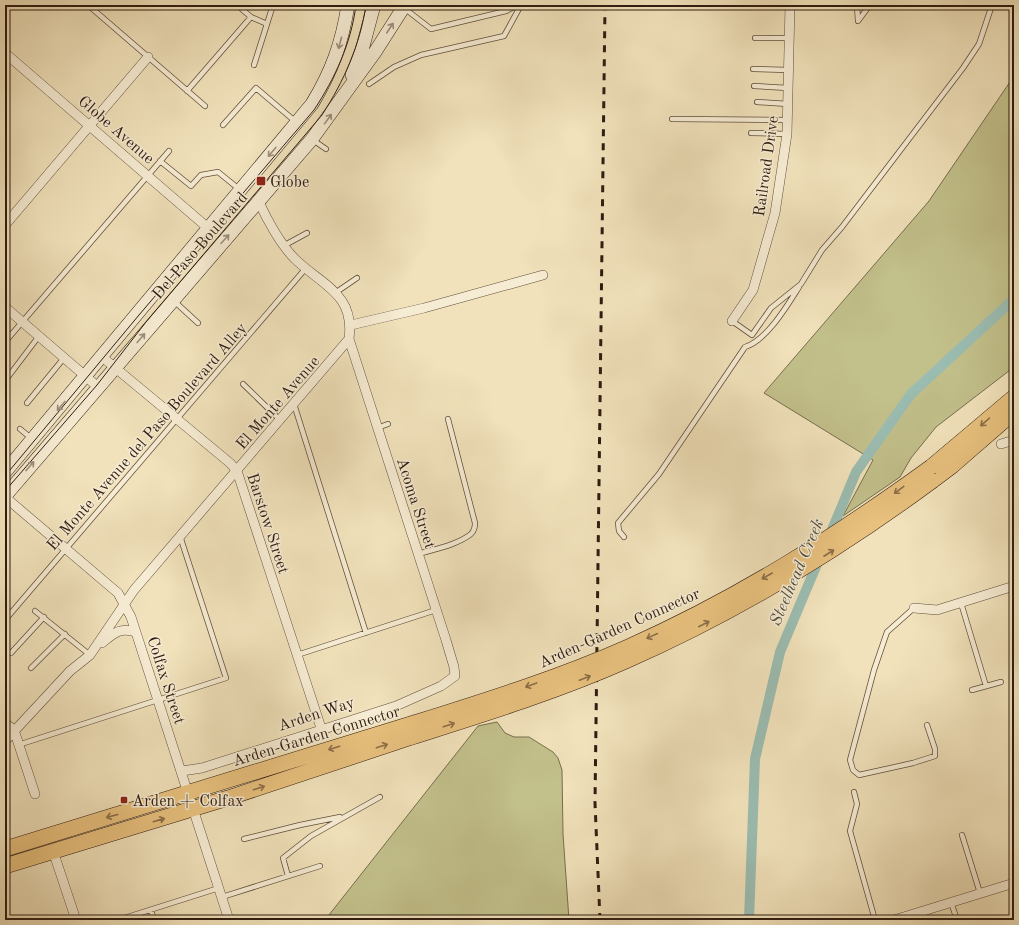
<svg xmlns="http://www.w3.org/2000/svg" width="1019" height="925" font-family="'Old Standard TT',serif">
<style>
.green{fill:#c2c08b;stroke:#786e4e}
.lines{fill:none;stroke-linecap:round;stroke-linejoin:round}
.canal{stroke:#9bbdb2;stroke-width:10}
.service-casing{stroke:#604e3c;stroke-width:6}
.minor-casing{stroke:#604e3c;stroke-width:10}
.secondary-casing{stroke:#2f1c11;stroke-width:14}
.primary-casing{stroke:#2f1c11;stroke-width:16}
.service{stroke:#f6ecd3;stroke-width:4.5}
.minor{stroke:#f6ecd3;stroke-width:9}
.secondary{stroke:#f6ecd3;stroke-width:13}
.primary{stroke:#e8c17e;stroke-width:15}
.tram{stroke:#2f1c11;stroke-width:1}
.rail{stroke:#2f1c11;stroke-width:3;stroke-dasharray:7 7;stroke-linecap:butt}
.primary-bridge-casing{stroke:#2f1c11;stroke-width:16;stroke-linecap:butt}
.primary-bridge{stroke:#e8c17e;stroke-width:15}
.oneway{stroke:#9c8e7c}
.oneway2{stroke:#8c6e48}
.poi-dot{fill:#8f2418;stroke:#f6ecd3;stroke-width:1.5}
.labels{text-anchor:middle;stroke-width:3;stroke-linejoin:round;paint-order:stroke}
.street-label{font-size:16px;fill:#2f1c11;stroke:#f6ecd3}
.poi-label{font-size:16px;fill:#2f1c11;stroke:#f6ecd3;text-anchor:start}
.water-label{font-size:17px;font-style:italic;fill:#4f4c41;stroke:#f6ecd3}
</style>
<rect width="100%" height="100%" fill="#f1e2bb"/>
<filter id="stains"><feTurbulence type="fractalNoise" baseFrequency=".005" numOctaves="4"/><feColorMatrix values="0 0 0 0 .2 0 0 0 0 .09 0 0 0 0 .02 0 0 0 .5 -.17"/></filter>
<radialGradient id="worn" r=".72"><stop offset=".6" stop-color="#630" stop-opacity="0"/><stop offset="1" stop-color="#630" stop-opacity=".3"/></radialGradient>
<path class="green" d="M1014,76V367L936,427L911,458L900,477L843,516L873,460L764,393L929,201Z
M497,722L505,733L514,737H529L553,752L558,758L562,770L563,834L569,920H325L478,726Z"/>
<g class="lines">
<path class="canal" d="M829,537L856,472L911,394L1014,299
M749,920L755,759L780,652L820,557"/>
<defs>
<path id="service" d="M88,5L205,106
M237,5L251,17L267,24
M857,5L858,21L870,5
M404,8L431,29L506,11L517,5
M755,38H790
M254,65L273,5
M753,69L789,70
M369,84L394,67L421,55L504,36L521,5
M754,86L788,88
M187,91L251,17
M757,102L788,104
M672,119L787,120
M223,125L256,88L296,122
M751,133L787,134
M313,140L326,149
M160,161L191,186L201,175L218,172L239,189
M285,245L307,233
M335,293L357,278
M174,301L198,323
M732,321L752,335L771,308L801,284L822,250L842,227L963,68L979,44L992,5
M5,342L169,151
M5,381L39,336
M243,384L280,420
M27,403L64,358
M294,404L366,633
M377,428L388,424
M20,429L31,438
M624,537L619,531L618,523L659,474L745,347C767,340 787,306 799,287
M418,554C435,549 457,545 471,534C474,531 475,527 475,523L448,419
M961,603L986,686
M914,608L887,632L874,670L850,760L853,770L859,775L913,763L935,756V749L927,725
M35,611L90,655
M5,620L306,268
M11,653L44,617
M297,655L436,610
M31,668L65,634
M972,690L1001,682
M18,745L226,678L180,536
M854,792L857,804L850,831L875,920
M962,835L980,893
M244,839L300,825L340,817
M288,876L283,858L311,836L380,797
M222,897L320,866
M951,902L957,920
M151,910L154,920
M118,920L219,888"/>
<path id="minor" d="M5,53L208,228
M5,225L148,57
M5,307L98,387
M732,321L753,290L775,213L787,134L790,5
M351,325L424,308L543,275
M101,356L230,463L237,471L322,731
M1001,444L1014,440
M5,497L112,588L118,593L131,617L229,920
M914,608L937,610L1014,586
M102,643C114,633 120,627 136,632
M5,723L14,730L35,794
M5,741L70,671L90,655L134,590L349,339C355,294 323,286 295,259C281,245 267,220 259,202
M182,771L202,768L396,706L441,686L455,676L454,667L446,640L349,339
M53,851L76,920
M894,920L1014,883"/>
<path id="secondary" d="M352,75L362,50L374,5
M5,472L312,104C332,71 342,43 348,5
M5,496L312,139L375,52L405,5"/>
<path id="primary" d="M931,467L1014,397
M932,481L952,466L1014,412
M5,849L411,724
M5,866L228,798L412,737"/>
</defs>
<use href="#service" class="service-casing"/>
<use href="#minor" class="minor-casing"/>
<use href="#secondary" class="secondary-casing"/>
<use href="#primary" class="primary-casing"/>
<use href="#service" class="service"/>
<use href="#minor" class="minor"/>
<use href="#secondary" class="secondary"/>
<use href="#primary" class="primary"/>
<path class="tram" d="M5,476L139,315L314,110C335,78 351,44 356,5
M5,491L97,385L146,322L322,115C344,81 360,45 366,5"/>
<path class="rail" d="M600,920L595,803L605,5"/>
<defs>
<path id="primary-bridge" d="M411,724C484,701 558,678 628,647C738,598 833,538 931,467
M412,737C484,714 556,692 626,661C735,613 836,552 932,481"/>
</defs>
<use href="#primary-bridge" class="primary-bridge-casing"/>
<use href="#primary-bridge" class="primary-bridge"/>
</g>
<defs><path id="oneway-shaft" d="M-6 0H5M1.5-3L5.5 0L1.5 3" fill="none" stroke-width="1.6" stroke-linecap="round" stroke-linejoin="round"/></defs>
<g class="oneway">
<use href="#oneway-shaft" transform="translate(390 28) rotate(-57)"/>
<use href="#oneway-shaft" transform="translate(340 43) rotate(105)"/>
<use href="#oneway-shaft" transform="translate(328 119) rotate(-54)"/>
<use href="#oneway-shaft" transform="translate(272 152) rotate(130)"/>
<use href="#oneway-shaft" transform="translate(225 239) rotate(-48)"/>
<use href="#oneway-shaft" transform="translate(141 338) rotate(-50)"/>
<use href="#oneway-shaft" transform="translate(61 406) rotate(130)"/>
<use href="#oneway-shaft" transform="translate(30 466) rotate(-49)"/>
</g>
<g class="oneway2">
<use href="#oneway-shaft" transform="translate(985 422) rotate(138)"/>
<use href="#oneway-shaft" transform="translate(899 490) rotate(143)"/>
<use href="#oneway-shaft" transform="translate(829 553) rotate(-33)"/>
<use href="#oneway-shaft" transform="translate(767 576) rotate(150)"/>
<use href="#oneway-shaft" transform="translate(704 624) rotate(-27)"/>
<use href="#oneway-shaft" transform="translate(652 636) rotate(155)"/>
<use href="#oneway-shaft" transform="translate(585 678) rotate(-21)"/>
<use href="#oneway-shaft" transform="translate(531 685) rotate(160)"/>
<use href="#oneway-shaft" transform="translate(449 725) rotate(-18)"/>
<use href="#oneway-shaft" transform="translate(382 746) rotate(-18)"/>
<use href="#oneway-shaft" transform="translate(334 748) rotate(163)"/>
<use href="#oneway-shaft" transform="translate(259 788) rotate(-18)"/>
<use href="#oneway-shaft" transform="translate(112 816) rotate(165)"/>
<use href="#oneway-shaft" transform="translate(159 820) rotate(-16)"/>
</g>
<g class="poi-dot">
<rect x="256" y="176" width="10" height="10" rx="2"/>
<rect x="120" y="796" width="8" height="8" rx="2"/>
</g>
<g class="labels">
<g class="street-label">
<text transform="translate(117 129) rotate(41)" y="6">Globe Avenue</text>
<text transform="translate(765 166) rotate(-82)" y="6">Railroad Drive</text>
<text transform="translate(199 245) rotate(-49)" y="6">Del Paso Boulevard</text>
<text transform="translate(277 402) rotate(-49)" y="6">El Monte Avenue</text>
<text transform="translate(146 436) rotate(-49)" y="6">El Monte Avenue del Paso Boulevard Alley</text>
<text transform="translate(417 503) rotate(72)" y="6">Acoma Street</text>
<text transform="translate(269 523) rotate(72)" y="6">Barstow Street</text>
<text transform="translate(619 627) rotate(-24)" y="6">Arden-Garden Connector</text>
<text transform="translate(167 680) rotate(72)" y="6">Colfax Street</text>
<text transform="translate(316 713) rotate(-18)" y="6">Arden Way</text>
<text transform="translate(316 735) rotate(-17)" y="6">Arden-Garden Connector</text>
</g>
<g class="poi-label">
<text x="270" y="187">Globe</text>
<text x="132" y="806">Arden + Colfax</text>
</g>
<g class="water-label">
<text transform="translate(796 572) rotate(-67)" y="6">Steelhead Creek</text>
</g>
</g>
<rect width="1019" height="925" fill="none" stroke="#f1e2bb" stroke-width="20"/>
<rect x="6" y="6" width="1007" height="913" fill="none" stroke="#2f1c11" stroke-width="2"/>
<rect x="10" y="10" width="999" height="905" fill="none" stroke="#2f1c11"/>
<rect width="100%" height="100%" filter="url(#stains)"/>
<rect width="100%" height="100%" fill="url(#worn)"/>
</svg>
